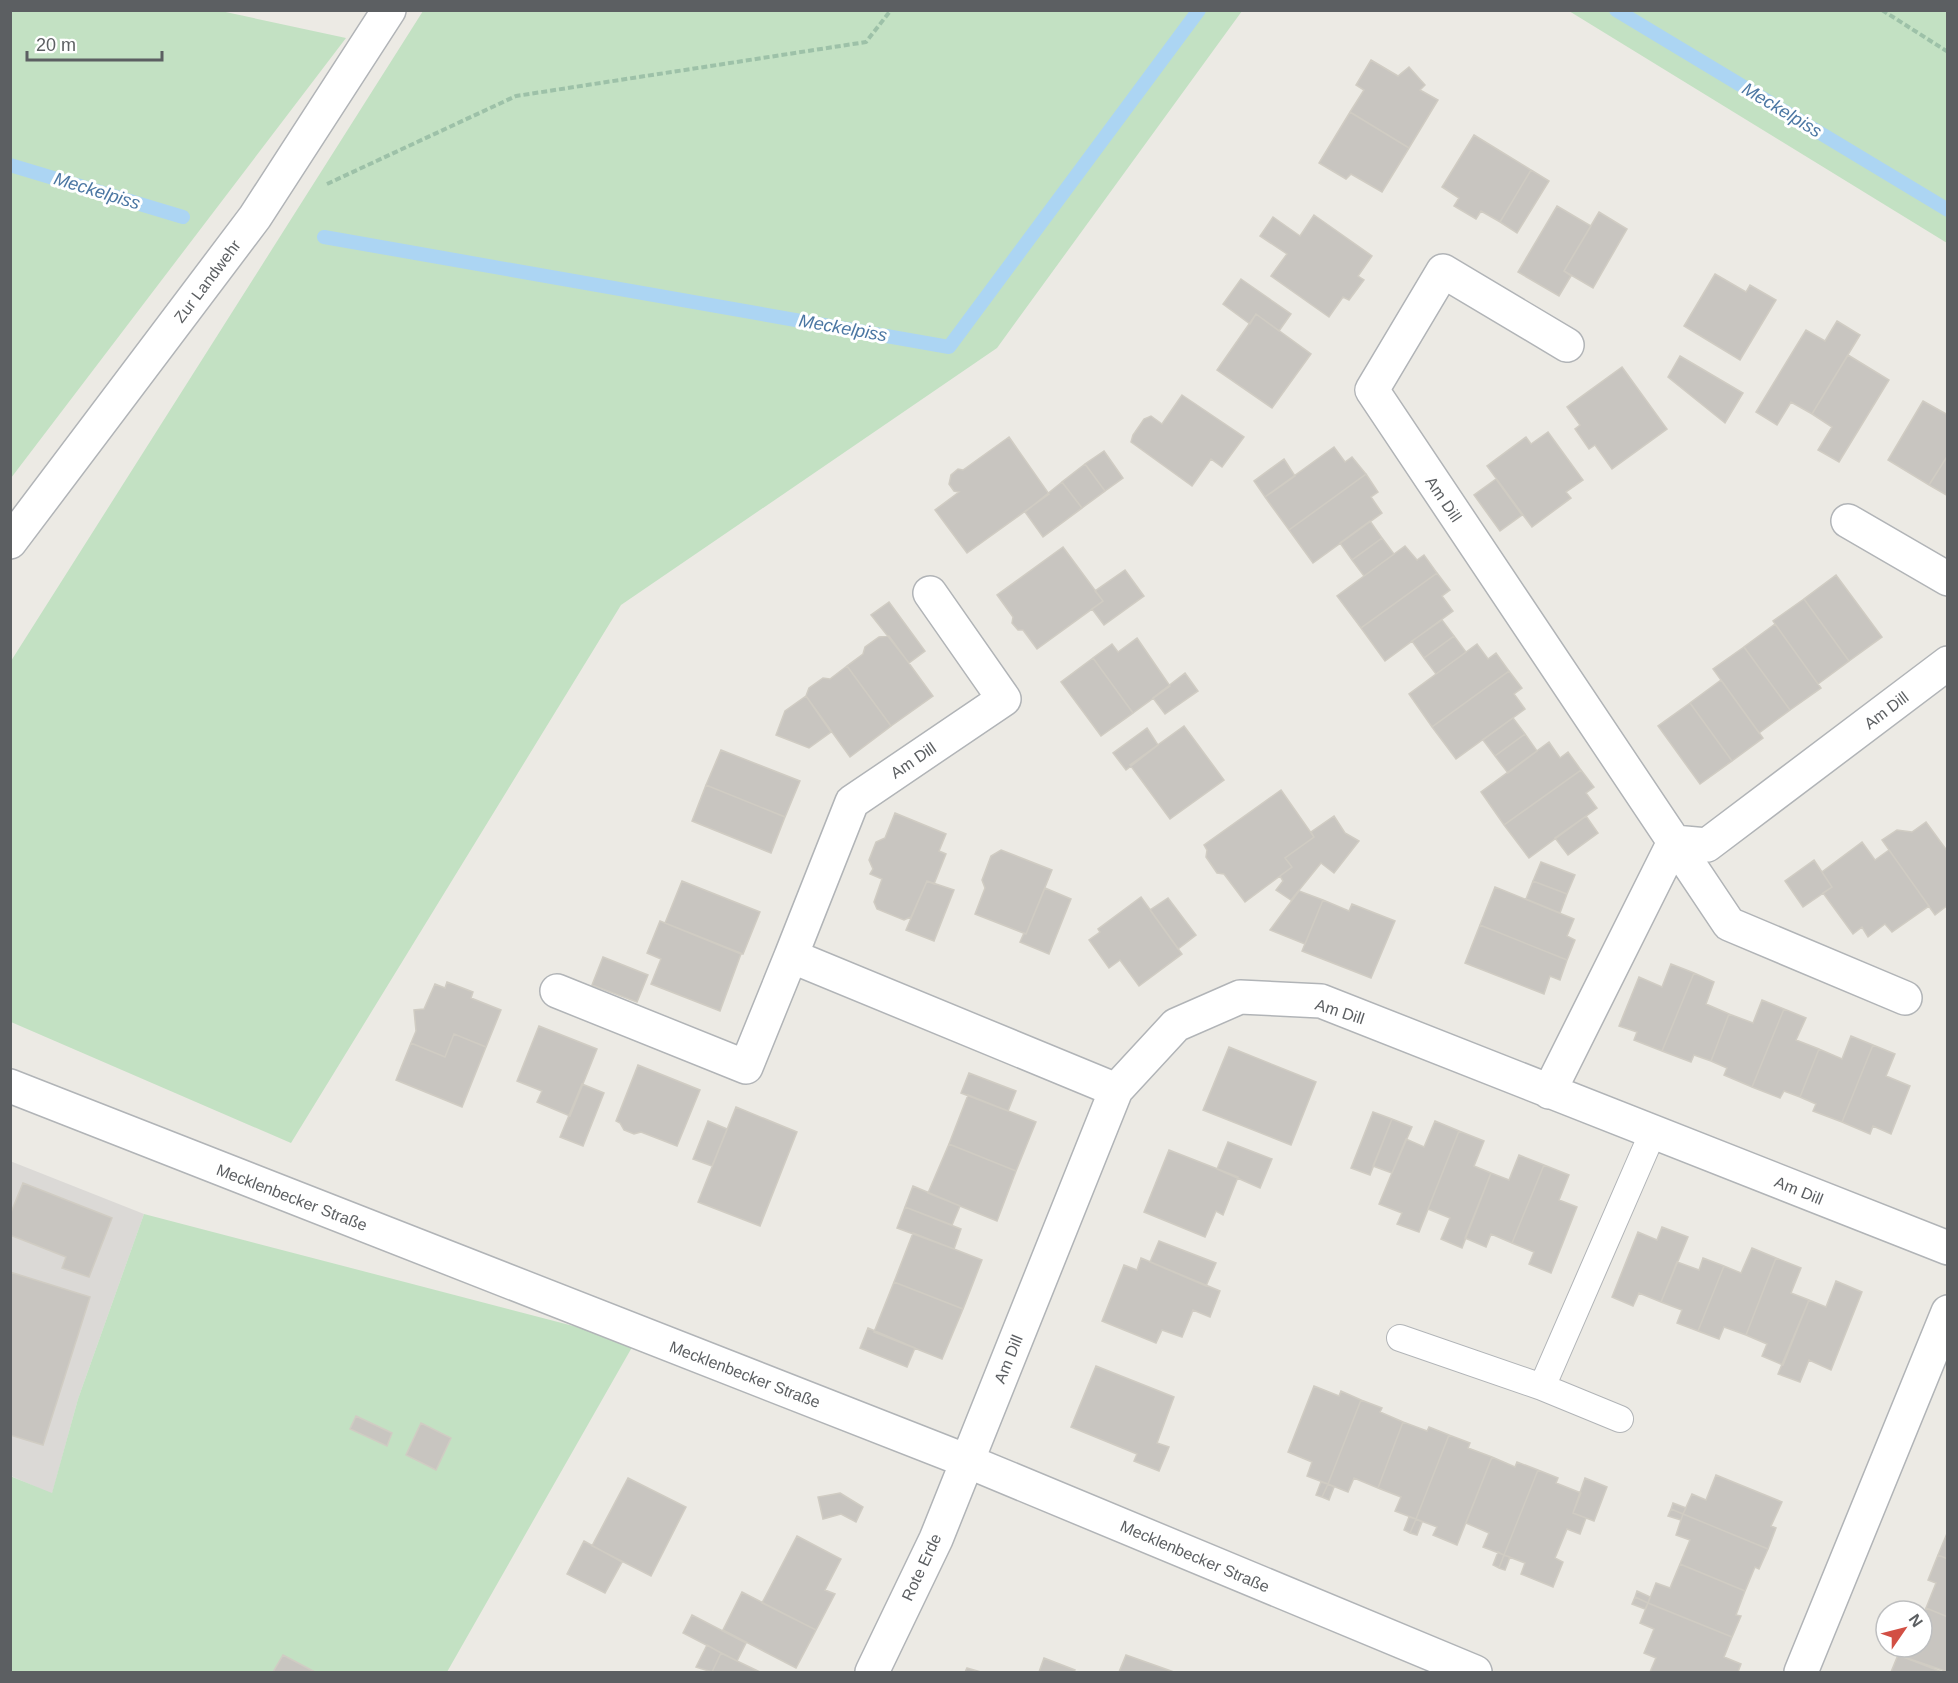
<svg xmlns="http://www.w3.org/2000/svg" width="1958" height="1683" font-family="Arial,sans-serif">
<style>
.industrial{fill:#dbd9d6}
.green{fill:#c3e1c3}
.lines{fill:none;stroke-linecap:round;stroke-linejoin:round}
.stream{stroke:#acd5f3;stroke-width:14}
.building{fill:#c8c5c0;stroke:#d0ccc3;stroke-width:1.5}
.lane-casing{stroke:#b1b4b7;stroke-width:28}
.street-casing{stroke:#b1b4b7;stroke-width:36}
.path{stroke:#9dc1a8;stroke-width:4;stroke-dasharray:6 3;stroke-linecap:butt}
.lane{stroke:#fff;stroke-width:26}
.street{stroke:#fff;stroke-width:33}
.labels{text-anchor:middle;stroke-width:6;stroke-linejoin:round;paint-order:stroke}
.street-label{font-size:16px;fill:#5c5f62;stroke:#fff}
.water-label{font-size:18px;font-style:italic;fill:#4c77a3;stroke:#fff}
</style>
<rect width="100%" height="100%" fill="#eceae4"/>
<path class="industrial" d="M10,1161L144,1214L78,1399L52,1494L11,1476Z"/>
<path class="green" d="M11,10L221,11L346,38L11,478Z
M423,11H1242L997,348L621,605L291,1143L11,1022V661Z
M1569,11H1947V243Z
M144,1214L635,1342L447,1672H11L10,1476L52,1493L78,1399Z"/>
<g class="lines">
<path class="stream" d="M1616,10L1948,210
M10,165L183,217
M324,237L949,347L1199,10"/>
</g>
<path class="building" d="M1371,60L1398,76L1409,67L1425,85L1420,90L1438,100L1409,148L1350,112L1364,90L1356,85Z
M1350,112L1409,148L1382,192L1351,174L1346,179L1319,163Z
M1474,135L1531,170L1500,222L1481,211L1476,219L1454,206L1459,198L1442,187Z
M1531,170L1549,181L1517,233L1500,222Z
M1557,206L1591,226L1564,271L1571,276L1559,296L1518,272Z
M1599,212L1627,229L1593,288L1564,271Z
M1314,215L1372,256L1358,276L1364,280L1349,300L1343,297L1329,317L1271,276L1287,254L1260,236L1273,217L1300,236Z
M1715,274L1746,292L1750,285L1776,300L1740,360L1684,326Z
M1241,279L1291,314L1279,331L1256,314L1250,324L1223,304Z
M1256,314L1311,354L1272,408L1217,370Z
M1837,321L1860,335L1812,414L1791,402L1777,425L1756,412L1806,330L1825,341Z
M1848,355L1889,380L1839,462L1818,450L1832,427L1812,414Z
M1680,356L1743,393L1725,423L1668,377Z
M1622,367L1667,429L1612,469L1595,445L1589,449L1575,429L1580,425L1567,407Z
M1182,395L1244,437L1222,467L1211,459L1192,486L1131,442L1133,435L1144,419L1151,416L1162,424Z
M1923,401L1948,415V455L1929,485L1888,460Z
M1548,432L1583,480L1566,492L1571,498L1532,527L1487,466L1526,437L1531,444Z
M1009,437L1049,494L967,553L935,510L959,492L954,491L949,484L951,475L958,469L963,470Z
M1334,447L1345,462L1352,457L1366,474L1289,530L1265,497Z
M1104,451L1123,478L1105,491L1085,464Z
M1948,455V496L1929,485Z
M1284,459L1295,476L1265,497L1254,481Z
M1085,464L1105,491L1082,508L1062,482Z
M1366,474L1378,492L1371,497L1382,513L1313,563L1289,530Z
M1496,479L1522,515L1500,531L1474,495Z
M1062,482L1082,508L1043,537L1025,512Z
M1370,521L1382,538L1352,560L1340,543Z
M1382,538L1394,554L1364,576L1352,560Z
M1405,546L1417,560L1424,555L1437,573L1361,628L1337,596Z
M1063,547L1103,601L1037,649L1023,630H1018L1012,623L1013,617L997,595Z
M1125,570L1144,596L1104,625L1092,609L1103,601L1095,591Z
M1437,573L1450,590L1442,596L1453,611L1385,661L1361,628Z
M1836,575L1882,637L1849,661L1804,599Z
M1804,599L1849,661L1818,684L1773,621Z
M889,602L925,651L909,663L871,615Z
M1442,620L1454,636L1424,658L1412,641Z
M1775,624L1821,688L1790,710L1744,647Z
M889,636L933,696L891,726L847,666L863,654L865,647L879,637Z
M1454,636L1466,652L1436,674L1424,658Z
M1137,638L1170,686L1133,713L1093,658L1112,644L1118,652Z
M1477,644L1488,659L1496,653L1509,671L1432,727L1409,694Z
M1744,647L1790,710L1759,733L1713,669Z
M1093,658L1133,713L1101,736L1061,682Z
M847,666L891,726L850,757L806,696L809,688L823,678L830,679Z
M1509,671L1522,688L1514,694L1525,709L1456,759L1432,727Z
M1185,673L1198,691L1165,714L1153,698Z
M1721,680L1763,738L1732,761L1690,703Z
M806,696L831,732L809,748L776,735L785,711Z
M1690,703L1732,761L1700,784L1658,726Z
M1513,718L1525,734L1495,756L1483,740Z
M1184,726L1224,780L1170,819L1130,765Z
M1147,728L1158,745L1126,770L1113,753Z
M1525,734L1537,751L1508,773L1495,756Z
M1549,742L1560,758L1568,752L1581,770L1504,825L1481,792Z
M721,750L800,781L785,817L706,785Z
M1581,770L1594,787L1586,793L1597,808L1529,858L1504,825Z
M706,785L785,817L771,853L692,821Z
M1281,790L1314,837L1285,858L1292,867L1245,902L1224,874L1217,873L1206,857L1207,850L1204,845Z
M895,813L946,834L939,851L946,854L934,884L927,881L911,917L904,920L877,909L874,902L882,879L870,874L873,869L869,860L876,842L885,838Z
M1334,816L1345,833L1359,841L1334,873L1321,863L1291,900L1276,890L1283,881L1280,876L1292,867L1285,858L1314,837L1311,832Z
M1586,816L1598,833L1568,855L1555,838Z
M1926,822L1948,852V905L1935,915L1882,840L1897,830L1912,832Z
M1862,842L1875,860L1889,850L1929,906L1892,932L1885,924L1868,937L1862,927L1853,934L1823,893L1832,887L1822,872Z
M1001,850L1052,870L1026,934L975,914L985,888L982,880L991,856Z
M1814,860L1832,887L1803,907L1785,881Z
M1541,862L1575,875L1567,894L1533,881Z
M682,881L760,912L743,954L665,923Z
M927,881L954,890L934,941L906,930Z
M1533,881L1567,894L1560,913L1526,899Z
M1495,887L1574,919L1567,936L1575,940L1567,960L1480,925Z
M1045,888L1071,899L1049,954L1020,942L1024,933L1026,934Z
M1299,891L1323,900L1305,944L1270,930Z
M1141,897L1182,954L1139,986L1120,960L1109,968L1089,940L1100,932L1098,929Z
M1168,898L1196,935L1178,949L1150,910Z
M1323,900L1349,911L1352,904L1395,921L1371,978L1302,951Z
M660,921L741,954L720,1011L651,984L661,959L647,953Z
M1480,925L1567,960L1560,980L1550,976L1544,994L1465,963Z
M603,957L648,975L637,1002L592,985Z
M1671,964L1694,973L1662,1051L1634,1040L1637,1032L1619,1026L1639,977L1662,987Z
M1694,973L1714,982L1706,1004L1729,1014L1711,1061L1694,1055L1691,1062L1662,1051Z
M447,982L473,992L471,998L501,1010L486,1047L454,1034L445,1057L411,1043L416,1031L414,1010L424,1009L435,984L445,988Z
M1762,1000L1784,1009L1752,1087L1724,1075L1727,1068L1711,1061L1729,1014L1753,1023Z
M1784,1009L1806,1018L1796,1040L1819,1049L1800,1097L1784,1091L1780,1098L1752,1087Z
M539,1026L597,1049L570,1116L537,1102L542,1091L517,1081Z
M454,1034L486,1047L462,1107L396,1080L411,1043L445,1057Z
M1851,1036L1873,1045L1842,1122L1813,1111L1816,1104L1800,1097L1819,1049L1842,1059Z
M1873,1045L1895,1054L1886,1076L1910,1086L1891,1134L1873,1126L1870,1134L1842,1122Z
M1229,1047L1316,1082L1291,1145L1203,1110Z
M638,1065L700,1090L677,1146L641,1132L634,1134L624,1130L620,1123L616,1121Z
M969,1073L1016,1091L1008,1111L961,1093Z
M582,1084L604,1093L583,1146L560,1137Z
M968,1095L1036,1122L1016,1171L949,1144Z
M736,1107L797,1132L760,1226L698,1202Z
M1373,1112L1392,1119L1370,1175L1351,1168Z
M1392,1119L1412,1127L1392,1173L1373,1166Z
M708,1121L727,1129L712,1166L693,1159Z
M1435,1121L1459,1131L1419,1232L1397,1224L1402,1213L1379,1204L1406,1139L1424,1147Z
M1459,1131L1484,1141L1474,1166L1491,1173L1462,1248L1441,1239L1450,1218L1428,1209Z
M1228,1142L1272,1159L1260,1188L1217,1169Z
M949,1144L1016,1171L997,1221L928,1193Z
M1169,1150L1238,1177L1223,1215L1216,1211L1205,1237L1144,1212Z
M1519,1155L1544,1165L1512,1243L1491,1234L1486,1247L1465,1238L1491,1173L1509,1180Z
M1544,1165L1569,1175L1559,1200L1577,1207L1551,1273L1529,1264L1534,1252L1512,1243Z
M23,1183L112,1218L89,1277L62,1268L66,1257L10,1235V1215Z
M913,1186L960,1206L952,1225L905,1207Z
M905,1207L961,1229L954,1249L897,1228Z
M1662,1227L1688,1237L1661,1302L1639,1293L1633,1306L1612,1297L1638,1232L1657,1240Z
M913,1233L982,1260L963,1309L894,1282Z
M1159,1241L1216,1263L1206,1286L1150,1262Z
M1752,1248L1776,1258L1746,1335L1724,1327L1719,1339L1698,1331L1724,1266L1741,1273Z
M1141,1258L1220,1291L1210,1317L1193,1310L1182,1337L1162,1330L1156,1343L1102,1321L1124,1265L1137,1270Z
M1703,1258L1724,1266L1698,1331L1677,1323L1682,1310L1661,1302L1677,1262L1699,1270Z
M1776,1258L1801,1268L1791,1293L1809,1300L1783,1365L1762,1356L1767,1344L1746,1335Z
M10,1272L90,1297L43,1445L10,1435Z
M1836,1281L1862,1292L1831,1370L1809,1360L1800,1382L1778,1374L1809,1300L1826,1307Z
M894,1282L963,1309L942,1359L874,1332Z
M868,1328L915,1348L907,1367L860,1348Z
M1096,1366L1174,1397L1157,1443L1169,1447L1159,1471L1134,1461L1137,1454L1071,1427Z
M1314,1386L1339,1396L1341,1391L1361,1400L1328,1484L1307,1476L1312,1462L1288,1452Z
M1361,1400L1382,1408L1380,1412L1403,1422L1378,1488L1354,1478L1348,1492L1328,1484Z
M356,1416L392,1433L387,1446L350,1429Z
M1403,1422L1427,1431L1429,1427L1449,1435L1416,1519L1395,1511L1401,1497L1378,1488Z
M421,1423L451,1438L436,1470L406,1455Z
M1449,1435L1470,1443L1468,1448L1492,1457L1457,1545L1433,1535L1437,1527L1416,1519Z
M1492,1457L1515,1467L1517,1462L1538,1470L1504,1555L1483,1547L1489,1533L1466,1523Z
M1538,1470L1558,1478L1556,1483L1581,1493L1573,1513L1586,1518L1580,1534L1567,1529L1555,1558L1563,1562L1553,1587L1521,1574L1525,1563L1504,1555Z
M1716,1475L1782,1502L1771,1526L1776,1528L1768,1549L1683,1514L1692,1494L1706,1500Z
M628,1478L686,1507L651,1576L592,1546Z
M1585,1478L1607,1487L1594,1521L1573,1513Z
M1321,1482L1328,1484L1322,1497L1316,1495Z
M1328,1484L1334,1487L1329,1500L1322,1497Z
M840,1493L863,1507L856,1522L841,1514L823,1519L818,1497Z
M1673,1503L1686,1508L1683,1514L1671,1509Z
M1671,1509L1683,1514L1681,1520L1668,1516Z
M1683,1514L1768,1549L1759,1569L1755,1567L1745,1591L1680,1564L1690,1540L1676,1535Z
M1409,1517L1416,1519L1410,1533L1404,1530Z
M1416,1519L1422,1522L1417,1535L1410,1533Z
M1948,1531V1559L1938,1555Z
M797,1536L841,1559L825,1590L835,1594L816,1630L762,1603Z
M584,1541L622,1562L605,1593L567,1574Z
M1498,1552L1504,1555L1499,1568L1493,1565Z
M1504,1555L1510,1557L1505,1570L1499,1568Z
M1938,1555L1948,1559V1617L1926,1608L1936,1583L1928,1580Z
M1680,1564L1745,1591L1736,1615L1741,1616L1732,1637L1648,1603L1656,1583L1670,1588Z
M1637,1591L1650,1597L1648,1603L1635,1597Z
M742,1592L816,1630L796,1668L723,1630Z
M1635,1597L1648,1603L1645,1609L1632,1604Z
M1648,1603L1732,1637L1724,1657L1741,1664L1738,1672H1650L1656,1658L1644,1653L1654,1629L1640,1623Z
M1926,1608L1948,1617V1672L1898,1655L1901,1647H1922V1619Z
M692,1615L746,1643L737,1661L683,1633Z
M707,1645L721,1653L712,1672L696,1667Z
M721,1653L737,1661L760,1672H712Z
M283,1655L315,1672H273Z
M1126,1655L1174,1672H1119Z
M1898,1655L1942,1672H1891Z
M1044,1658L1075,1670L1074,1672H1039Z
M967,1668L981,1672H965Z"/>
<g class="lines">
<defs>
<path id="lane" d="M1400,1338L1542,1387L1653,1132
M1542,1387L1620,1419"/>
<path id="street" d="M1567,345L1443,271L1372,390L1729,924L1905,998
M1848,521L1948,579
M10,542L255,217L389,10
M791,956L852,802L1004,699L930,593
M557,991L746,1067L791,956L1116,1090
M10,1086L967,1461L1475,1672
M1549,1092L1674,842L1707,845L1948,663
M872,1672L936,1539L1116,1090L1176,1025L1240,997L1321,1001L1948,1248
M1801,1672L1948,1312"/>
</defs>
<use href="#lane" class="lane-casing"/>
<use href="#street" class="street-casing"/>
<path class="path" d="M1882,10L1948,52
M327,184L516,96L866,42L891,10"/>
<use href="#lane" class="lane"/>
<use href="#street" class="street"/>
</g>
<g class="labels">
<g class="street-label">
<text transform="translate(207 281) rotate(-53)" y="6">Zur Landwehr</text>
<text transform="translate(1444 499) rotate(56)" y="6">Am Dill</text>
<text transform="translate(1886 710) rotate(-37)" y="6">Am Dill</text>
<text transform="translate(913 760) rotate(-34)" y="6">Am Dill</text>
<text transform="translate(1340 1011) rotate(18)" y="6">Am Dill</text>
<text transform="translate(1799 1190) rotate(22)" y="6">Am Dill</text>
<text transform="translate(292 1197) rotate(21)" y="6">Mecklenbecker Straße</text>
<text transform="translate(1008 1359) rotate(-68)" y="6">Am Dill</text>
<text transform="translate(745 1374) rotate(21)" y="6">Mecklenbecker Straße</text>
<text transform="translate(1195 1556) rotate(23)" y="6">Mecklenbecker Straße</text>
<text transform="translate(921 1567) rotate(-65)" y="6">Rote Erde</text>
</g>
<g class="water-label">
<text transform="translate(1782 110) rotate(31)" y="6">Meckelpiss</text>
<text transform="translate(97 191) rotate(17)" y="6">Meckelpiss</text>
<text transform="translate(843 328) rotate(10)" y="6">Meckelpiss</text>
</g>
</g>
<rect width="1958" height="1683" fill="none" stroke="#5c5f62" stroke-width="24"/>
<g transform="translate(1904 1629) rotate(55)"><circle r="28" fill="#ffffff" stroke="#bebfc0" stroke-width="1.5"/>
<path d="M0-4.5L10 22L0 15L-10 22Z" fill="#d24f44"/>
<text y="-9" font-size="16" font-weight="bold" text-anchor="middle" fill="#5c5f62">N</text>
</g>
<path d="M27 51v9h135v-9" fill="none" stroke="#5c5f62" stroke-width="3"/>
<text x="36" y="51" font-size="18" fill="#5c5f62" stroke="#ffffff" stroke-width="4.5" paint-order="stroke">20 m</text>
</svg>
